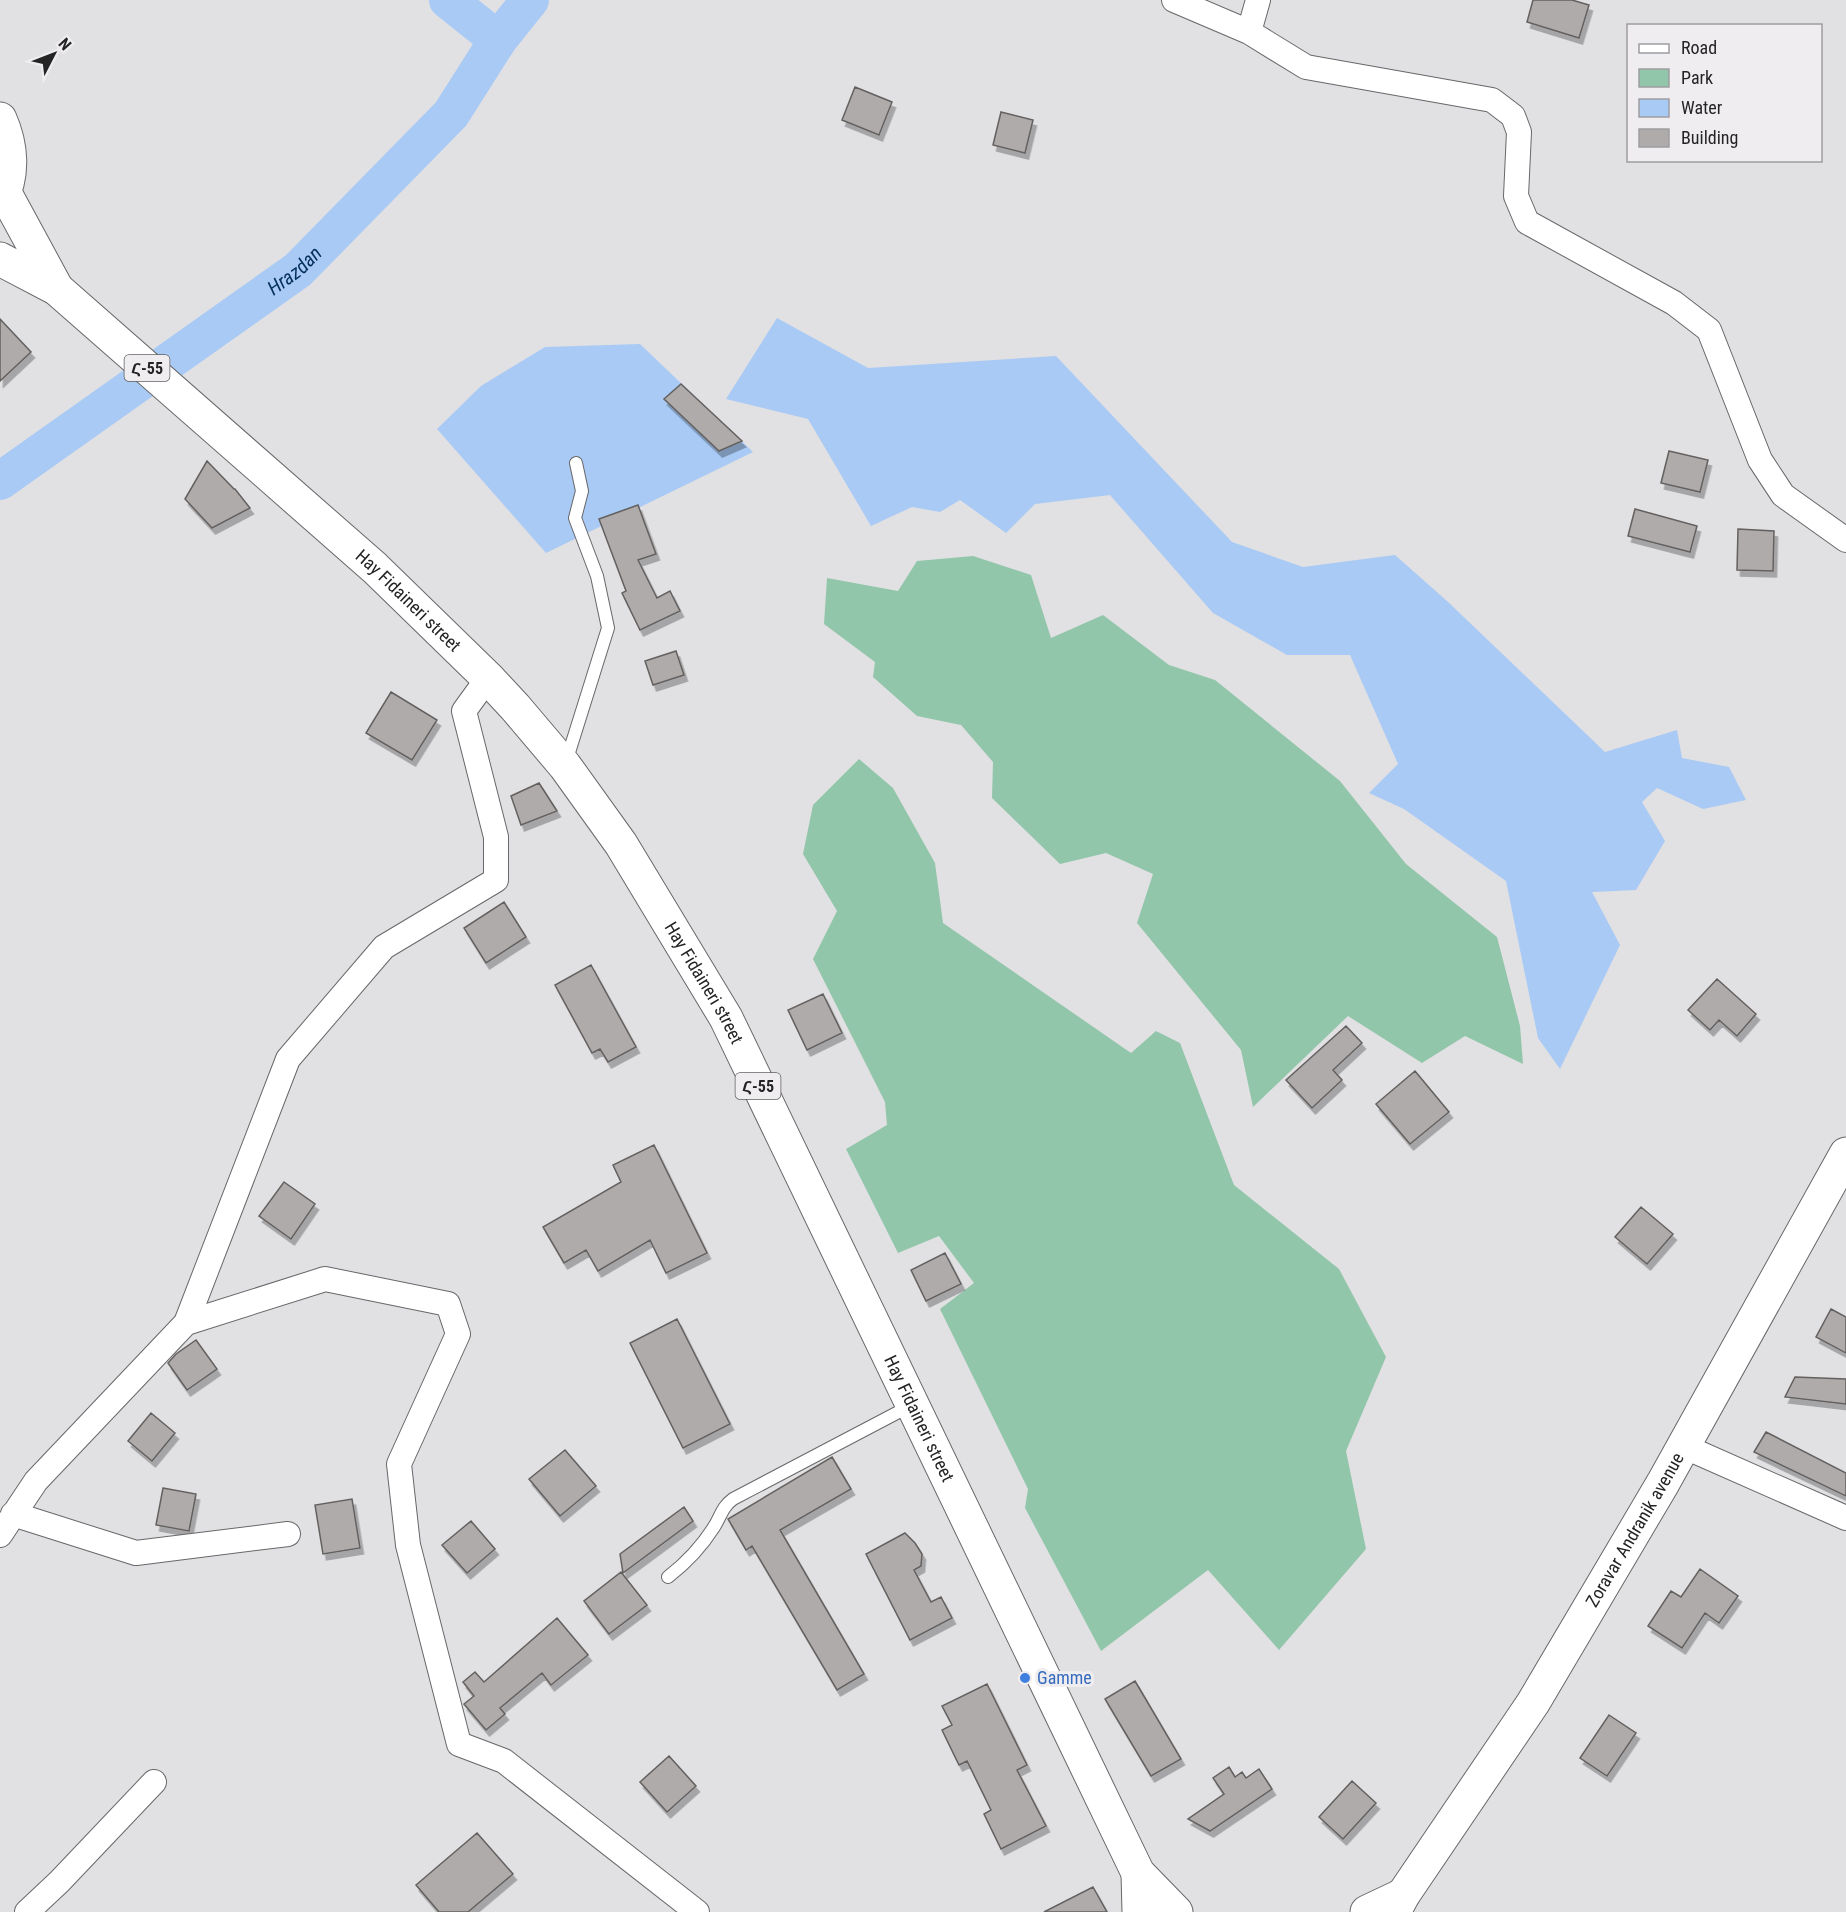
<svg xmlns="http://www.w3.org/2000/svg" width="1846" height="1912" font-family="'Roboto Condensed','Noto Sans Armenian',sans-serif">
<style>
.green{fill:#92c6aa}
.water{fill:#a9caf5}
.lines{fill:none;stroke-linecap:round;stroke-linejoin:round}
.river{stroke:#a9caf5;stroke-width:38}
.building{fill:#aeabaa;stroke:#646160;stroke-width:1.5;filter:url(#shadow)}
.service-casing{stroke:#686769;stroke-width:14}
.minor-casing{stroke:#686769;stroke-width:26}
.secondary-casing{stroke:#686769;stroke-width:35}
.primary-casing{stroke:#686769;stroke-width:35}
.service{stroke:#fff;stroke-width:12}
.minor{stroke:#fff;stroke-width:24}
.secondary{stroke:#fff;stroke-width:33}
.primary{stroke:#fff;stroke-width:33}
.shop-dot{fill:#3f7fe0;stroke:#efedf0;stroke-width:2}
.labels{text-anchor:middle;stroke-width:6;stroke-linejoin:round;paint-order:stroke}
.shield{fill:#efedf0;stroke:#616062;stroke-width:1.5}
.shield-label{font-size:16px;font-weight:bold;fill:#242425}
.street-label{font-size:18px;fill:#242425;stroke:#efedf0}
.shop-label{font-size:18px;fill:#366cbe;stroke:#efedf0;text-anchor:start}
.water-label{font-size:20px;font-style:italic;fill:#052f5d;stroke:#efedf0}
</style>
<defs>
<filter id="shadow"><feDropShadow dx="3.5" dy="6" stdDeviation="0" flood-color="#0004"/></filter>
</defs>
<rect width="100%" height="100%" fill="#e1e0e3"/>
<path class="green" d="M973,556L1031,575L1051,638L1103,615L1169,665L1215,680L1340,781L1406,864L1497,937L1520,1026L1523,1064L1465,1036L1422,1063L1348,1016L1253,1107L1241,1050L1137,923L1153,874L1106,853L1060,864L992,798L993,762L961,725L917,716L873,677L875,662L824,624L827,578L898,591L917,561Z
M859,759L893,788L935,863L943,923L1131,1053L1156,1031L1180,1043L1234,1185L1339,1269L1386,1357L1346,1451L1366,1549L1279,1650L1208,1570L1101,1651L1025,1508L1028,1489L940,1309L974,1283L939,1236L898,1253L846,1149L887,1125L885,1102L813,959L837,911L803,854L813,805Z"/>
<path class="water" d="M777,318L868,368L1056,356L1232,542L1303,567L1395,555L1447,601L1605,752L1677,730L1682,758L1729,767L1746,800L1703,809L1657,788L1642,802L1665,841L1636,890L1592,892L1620,945L1560,1069L1538,1038L1506,881L1404,809L1369,793L1398,764L1350,655H1287L1213,613L1110,495L1035,504L1006,533L960,500L940,512L912,507L871,526L808,419L726,399Z
M640,344L753,452L546,553L437,429L481,386L545,347Z"/>
<g class="lines">
<g class="river">
<path d="M448,0L498,40"/>
<path id="s1" d="M0,481L298,270L451,114L498,40L530,0"/>
</g>
</g>
<path class="building" d="M1533,0H1572L1589,5L1579,38L1527,22Z
M855,87L892,102L879,135L842,120Z
M1001,112L1033,120L1025,153L993,145Z
M0,319L31,352L0,381Z
M681,384L742,441L719,451L664,399Z
M1669,451L1708,460L1700,492L1661,483Z
M207,461L234,489H235L250,508L212,528L185,499Z
M638,505L656,554L638,560L657,598L670,591L680,611L640,630L622,593L626,591L599,519Z
M1635,509L1697,526L1690,552L1628,536Z
M1738,529L1774,531L1773,571L1737,570Z
M676,651L684,675L653,685L645,661Z
M391,692L437,720L412,760L366,733Z
M539,783L557,811L521,825L511,796Z
M504,902L526,937L486,963L464,928Z
M591,965L636,1047L608,1062L600,1049L592,1053L555,985Z
M1717,979L1756,1014L1737,1036L1719,1020L1710,1030L1688,1010Z
M823,994L842,1033L807,1050L788,1010Z
M1346,1026L1362,1043L1333,1070L1342,1080L1312,1108L1286,1080Z
M1415,1071L1449,1112L1410,1144L1376,1104Z
M654,1145L707,1253L666,1273L650,1240L598,1271L586,1250L564,1263L543,1227L621,1182L613,1165Z
M284,1182L315,1204L291,1239L259,1216Z
M1641,1207L1673,1234L1647,1264L1615,1237Z
M945,1253L961,1284L926,1301L911,1270Z
M1831,1309L1846,1317V1353L1816,1337Z
M677,1319L730,1424L683,1448L630,1343Z
M196,1340L217,1369L187,1390L168,1363L176,1354Z
M1795,1377L1846,1379V1404L1785,1397Z
M151,1413L175,1433L152,1461L128,1441Z
M1766,1432L1846,1473V1496L1754,1452Z
M565,1450L596,1486L560,1516L529,1479Z
M832,1457L851,1489L780,1530L864,1674L837,1690L752,1546L746,1550L728,1519Z
M163,1488L196,1494L189,1531L156,1525Z
M352,1499L360,1548L323,1554L315,1505Z
M684,1507L693,1521L623,1573L620,1554Z
M471,1521L495,1549L467,1573L442,1545Z
M905,1533L915,1543L922,1554L921,1566L914,1570L931,1602L941,1597L952,1618L910,1640L866,1554Z
M1700,1569L1738,1596L1719,1623L1705,1613L1682,1648L1648,1626L1671,1591L1681,1597Z
M621,1572L647,1605L609,1634L584,1601Z
M557,1618L588,1655L551,1685L542,1673L500,1708L505,1714L486,1730L464,1704L474,1696L463,1682L475,1672L484,1682Z
M1135,1681L1181,1759L1151,1776L1105,1699Z
M987,1684L1027,1765L1017,1770L1046,1826L1001,1849L984,1814L991,1810L967,1761L959,1765L942,1730L952,1725L942,1706Z
M1609,1715L1636,1733L1607,1776L1580,1758Z
M669,1756L696,1786L667,1812L640,1782Z
M1229,1767L1235,1777L1242,1772L1246,1778L1259,1769L1272,1789L1210,1831L1188,1819L1224,1794L1213,1778Z
M1352,1781L1376,1803L1343,1839L1319,1817Z
M477,1833L513,1874L468,1912H439L416,1885Z
M1093,1887L1107,1912H1044Z"/>
<g class="lines">
<defs>
<path id="service" d="M566,762L608,628L597,576L575,518L582,491L576,463
M668,1577C686,1563 702,1546 714,1527C721,1516 722,1507 733,1499L910,1406"/>
<path id="minor" d="M1174,0L1249,32L1306,67L1492,100L1513,116L1519,132L1516,196L1527,222L1674,303L1709,330L1760,460L1783,495L1846,540
M1249,32L1258,0
M488,678L464,711L496,837V880L384,947L288,1059L186,1323L325,1279L448,1304L458,1334L399,1464L408,1545L459,1744L504,1761L697,1912
M1683,1446L1846,1518
M13,1514L136,1553L288,1534
M0,1535L36,1481L186,1323
M27,1912L59,1882L154,1782"/>
<g id="secondary">
<path d="M1367,1912L1403,1895"/>
<path id="s2" d="M1394,1912L1403,1895L1533,1703L1663,1483L1846,1154"/>
</g>
<g id="primary">
<path d="M0,119C12,146 14,175 0,202"/>
<path d="M5,193L57,289"/>
<path id="s3" d="M0,259L57,289L375,568L488,678L515,707L565,766L621,844L726,1018L1138,1873L1176,1912"/>
<path d="M1138,1873L1139,1912"/>
</g>
</defs>
<use href="#service" class="service-casing"/>
<use href="#minor" class="minor-casing"/>
<use href="#secondary" class="secondary-casing"/>
<use href="#primary" class="primary-casing"/>
<use href="#service" class="service"/>
<use href="#minor" class="minor"/>
<use href="#secondary" class="secondary"/>
<use href="#primary" class="primary"/>
</g>
<circle class="shop-dot" cx="1025" cy="1678" r="6"/>
<g class="labels">
<g class="shield">
<rect x="124.5" y="355" width="45" height="26" rx="4.5"/>
<rect x="735.5" y="1073" width="45" height="26" rx="4.5"/>
</g>
<g class="shield-label">
<text x="147" y="374">Հ-55</text>
<text x="758" y="1092">Հ-55</text>
</g>
<g class="street-label">
<text dy="6" stroke="none"><textPath href="#s3" startOffset="534">Hay Fidaineri street</textPath></text>
<text dy="6" stroke="none"><textPath href="#s3" startOffset="1020">Hay Fidaineri street</textPath></text>
<text dy="6" stroke="none"><textPath href="#s3" startOffset="1506">Hay Fidaineri street</textPath></text>
<text dy="6" stroke="none"><textPath href="#s2" startOffset="452">Zoravar Andranik avenue</textPath></text>
</g>
<g class="shop-label">
<text x="1037" y="1684">Gamme</text>
</g>
<g class="water-label">
<text dy="7" stroke="none"><textPath href="#s1" startOffset="362">Hrazdan</textPath></text>
</g>
</g>
<rect x="1627" y="24" width="195" height="138" fill="#efedf0" stroke="#9e9d9f" stroke-width="1.5"/>
<rect x="1639" y="44" width="30" height="9" fill="#ffffff" stroke="#9e9d9f" stroke-width="1.5"/>
<text x="1681" y="54" font-size="18" fill="#242425">Road</text>
<rect x="1639" y="69" width="30" height="18" fill="#92c6aa" stroke="#9e9d9f" stroke-width="1.5"/>
<text x="1681" y="84" font-size="18" fill="#242425">Park</text>
<rect x="1639" y="99" width="30" height="18" fill="#a9caf5" stroke="#9e9d9f" stroke-width="1.5"/>
<text x="1681" y="114" font-size="18" fill="#242425">Water</text>
<rect x="1639" y="129" width="30" height="18" fill="#aeabaa" stroke="#9e9d9f" stroke-width="1.5"/>
<text x="1681" y="144" font-size="18" fill="#242425">Building</text>
<g transform="translate(54 54) rotate(48)" stroke="#efedf0" stroke-width="4.5" paint-order="stroke">
<path d="M0-4.5L10 22L0 15L-10 22Z" fill="#242425"/>
<text y="-9" font-size="16" font-weight="bold" text-anchor="middle" fill="#242425">N</text>
</g>
</svg>
